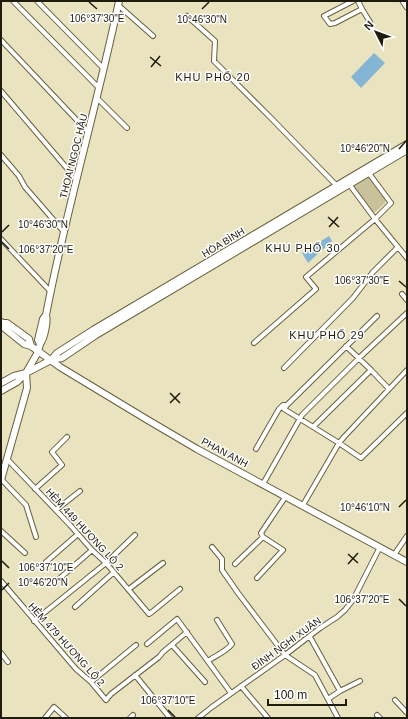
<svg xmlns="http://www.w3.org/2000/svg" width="408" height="719" font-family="Helvetica,sans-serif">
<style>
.green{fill:#c9c19a}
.water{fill:#84b5d4}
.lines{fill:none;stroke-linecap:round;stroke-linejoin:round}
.minor-casing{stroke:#66603f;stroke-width:6}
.tertiary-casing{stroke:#66603f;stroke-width:7}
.secondary-casing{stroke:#66603f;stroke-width:8}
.minor{stroke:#fff;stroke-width:4}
.tertiary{stroke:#fff;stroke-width:5}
.secondary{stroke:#fff;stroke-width:6}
.ticks{fill:none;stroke:#1e1c0e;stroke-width:1.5}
.labels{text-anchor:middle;stroke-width:3;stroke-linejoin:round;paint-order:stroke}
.street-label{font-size:10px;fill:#1e1c0e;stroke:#fff}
.neighbourhood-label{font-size:11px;letter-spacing:1px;fill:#1e1c0e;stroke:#fff}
.ticks-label{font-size:10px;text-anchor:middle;fill:#1e1c0e;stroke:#fff;stroke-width:3;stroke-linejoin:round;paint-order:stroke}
</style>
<rect width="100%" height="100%" fill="#eae3bf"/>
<path class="green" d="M367,176H369L386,200L385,203L375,212H371L353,186V185Z"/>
<path class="water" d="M374,53L385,63L361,88L351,77Z
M329,236L332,241L308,263L302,253Z"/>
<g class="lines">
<defs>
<path id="minor" d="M13,1L99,88
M37,1L104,69
M353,1L324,16L330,24L335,23L362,9L358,1
M118,5L153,36
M362,9L370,22
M187,16L215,41L214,61L271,118L337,186
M1,40L88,132
M1,91L77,180
M97,98L127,128
M1,155L19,176L25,187L64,232
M368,172L391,203L375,219L407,258
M1,239L51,292
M402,294L407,300
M377,316L287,405L284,409L339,443L361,458L407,413
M254,343L316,289L306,277L375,219L349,184
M346,346L371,370L389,389
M284,368L353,298L373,272L398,247
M314,426L371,370
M256,449L279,409L283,405H287
M7,459L70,525L92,550L106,563L149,614L152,612L180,589
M1,479L26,505L36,537
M263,484L302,415L359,358L407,313
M35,489L62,465L52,452L67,437
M303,505L339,443L344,437L407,370
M56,510L80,491
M1,531L25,553
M212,547L222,559V570L238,593L285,655L315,675L338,718
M394,555L407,536
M46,562L78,534
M235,564L263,537
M257,578L283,550L263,537L261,533L286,496
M59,579L92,550
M1,581L76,669L91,682L106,700L111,694L159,657L163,652L187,632
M129,589L163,563
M75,607L114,572
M34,621L106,563L135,535
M310,637L340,691
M147,644L177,619L231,693
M172,645L205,682
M1,653L8,662
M208,661C215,656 227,651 232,644L217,620
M135,675L170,718
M91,682L136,645
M241,686L268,718
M328,699L340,691L360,681
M395,700L407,713
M377,715L380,718
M45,718L54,707L66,718
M130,718L133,715
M198,718L212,707L285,655L320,628L337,617L345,610L353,600L380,547"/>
<path id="tertiary" d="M403,1L407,7"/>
<path id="secondary" d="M46,315C66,210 97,106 119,1
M1,322L4,328L24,344L31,346L60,367L146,419L197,449L407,562
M2,323H7L29,339L31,346
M51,360L57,353L93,330L407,144
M1,383L14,376L26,373L51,360L62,358L96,335L407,150
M1,391L17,382L26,373L38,352L40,344L38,340L43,319L46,315C48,322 44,339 40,344
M1,480L27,388L26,373"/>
</defs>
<use href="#minor" class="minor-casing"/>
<use href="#tertiary" class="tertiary-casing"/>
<use href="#secondary" class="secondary-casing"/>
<use href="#minor" class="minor"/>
<use href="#tertiary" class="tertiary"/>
<use href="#secondary" class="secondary"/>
</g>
<path class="ticks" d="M89,2L97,9M202,9L209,2M150,57L161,66M151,67L160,56M399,149L406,141M328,217L339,227M329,227L338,217M2,232L9,225M2,242L9,249M399,281L406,287M170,393L180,403M170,403L180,393M399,507L406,500M348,554L358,563M2,561L9,568M348,564L358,553M2,590L9,583M399,599L406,606M168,710L175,717"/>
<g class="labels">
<g class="street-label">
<text transform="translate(73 156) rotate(-76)" y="4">THOẠI NGỌC HẦU</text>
<text transform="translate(223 242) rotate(-31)" y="4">HÒA BÌNH</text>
<text transform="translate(225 452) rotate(28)" y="4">PHAN ANH</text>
<text transform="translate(85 529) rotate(47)" y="4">HẺM 449 HƯƠNG LỘ 2</text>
<text transform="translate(286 643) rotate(-36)" y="4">ĐÌNH NGHI XUÂN</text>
<text transform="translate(67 644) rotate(48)" y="4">HẺM 479 HƯƠNG LỘ 2</text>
</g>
<g class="neighbourhood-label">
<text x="213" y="81">KHU PHỐ 20</text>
<text x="303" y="252">KHU PHỐ 30</text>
<text x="327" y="339">KHU PHỐ 29</text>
</g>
</g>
<g class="ticks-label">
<text x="97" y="22">106°37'30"E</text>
<text x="202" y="23">10°46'30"N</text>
<text x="365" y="152">10°46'20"N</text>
<text x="43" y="228">10°46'30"N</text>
<text x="46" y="253">106°37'20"E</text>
<text x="362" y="284">106°37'30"E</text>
<text x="365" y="511">10°46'10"N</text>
<text x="46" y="571">106°37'10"E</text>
<text x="43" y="586">10°46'20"N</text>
<text x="362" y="603">106°37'20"E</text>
<text x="168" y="704">106°37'10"E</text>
</g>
<rect width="408" height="719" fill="none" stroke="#1e1c0e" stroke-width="4"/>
<g transform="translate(376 32) rotate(312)" stroke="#ffffff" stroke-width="3" paint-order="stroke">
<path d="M0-3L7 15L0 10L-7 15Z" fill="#1e1c0e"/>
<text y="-6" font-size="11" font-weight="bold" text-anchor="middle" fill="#1e1c0e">N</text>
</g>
<path d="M268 699v6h78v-6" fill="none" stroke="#1e1c0e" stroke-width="2"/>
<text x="274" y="699" font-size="12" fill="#1e1c0e" stroke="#ffffff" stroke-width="3" paint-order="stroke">100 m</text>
</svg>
